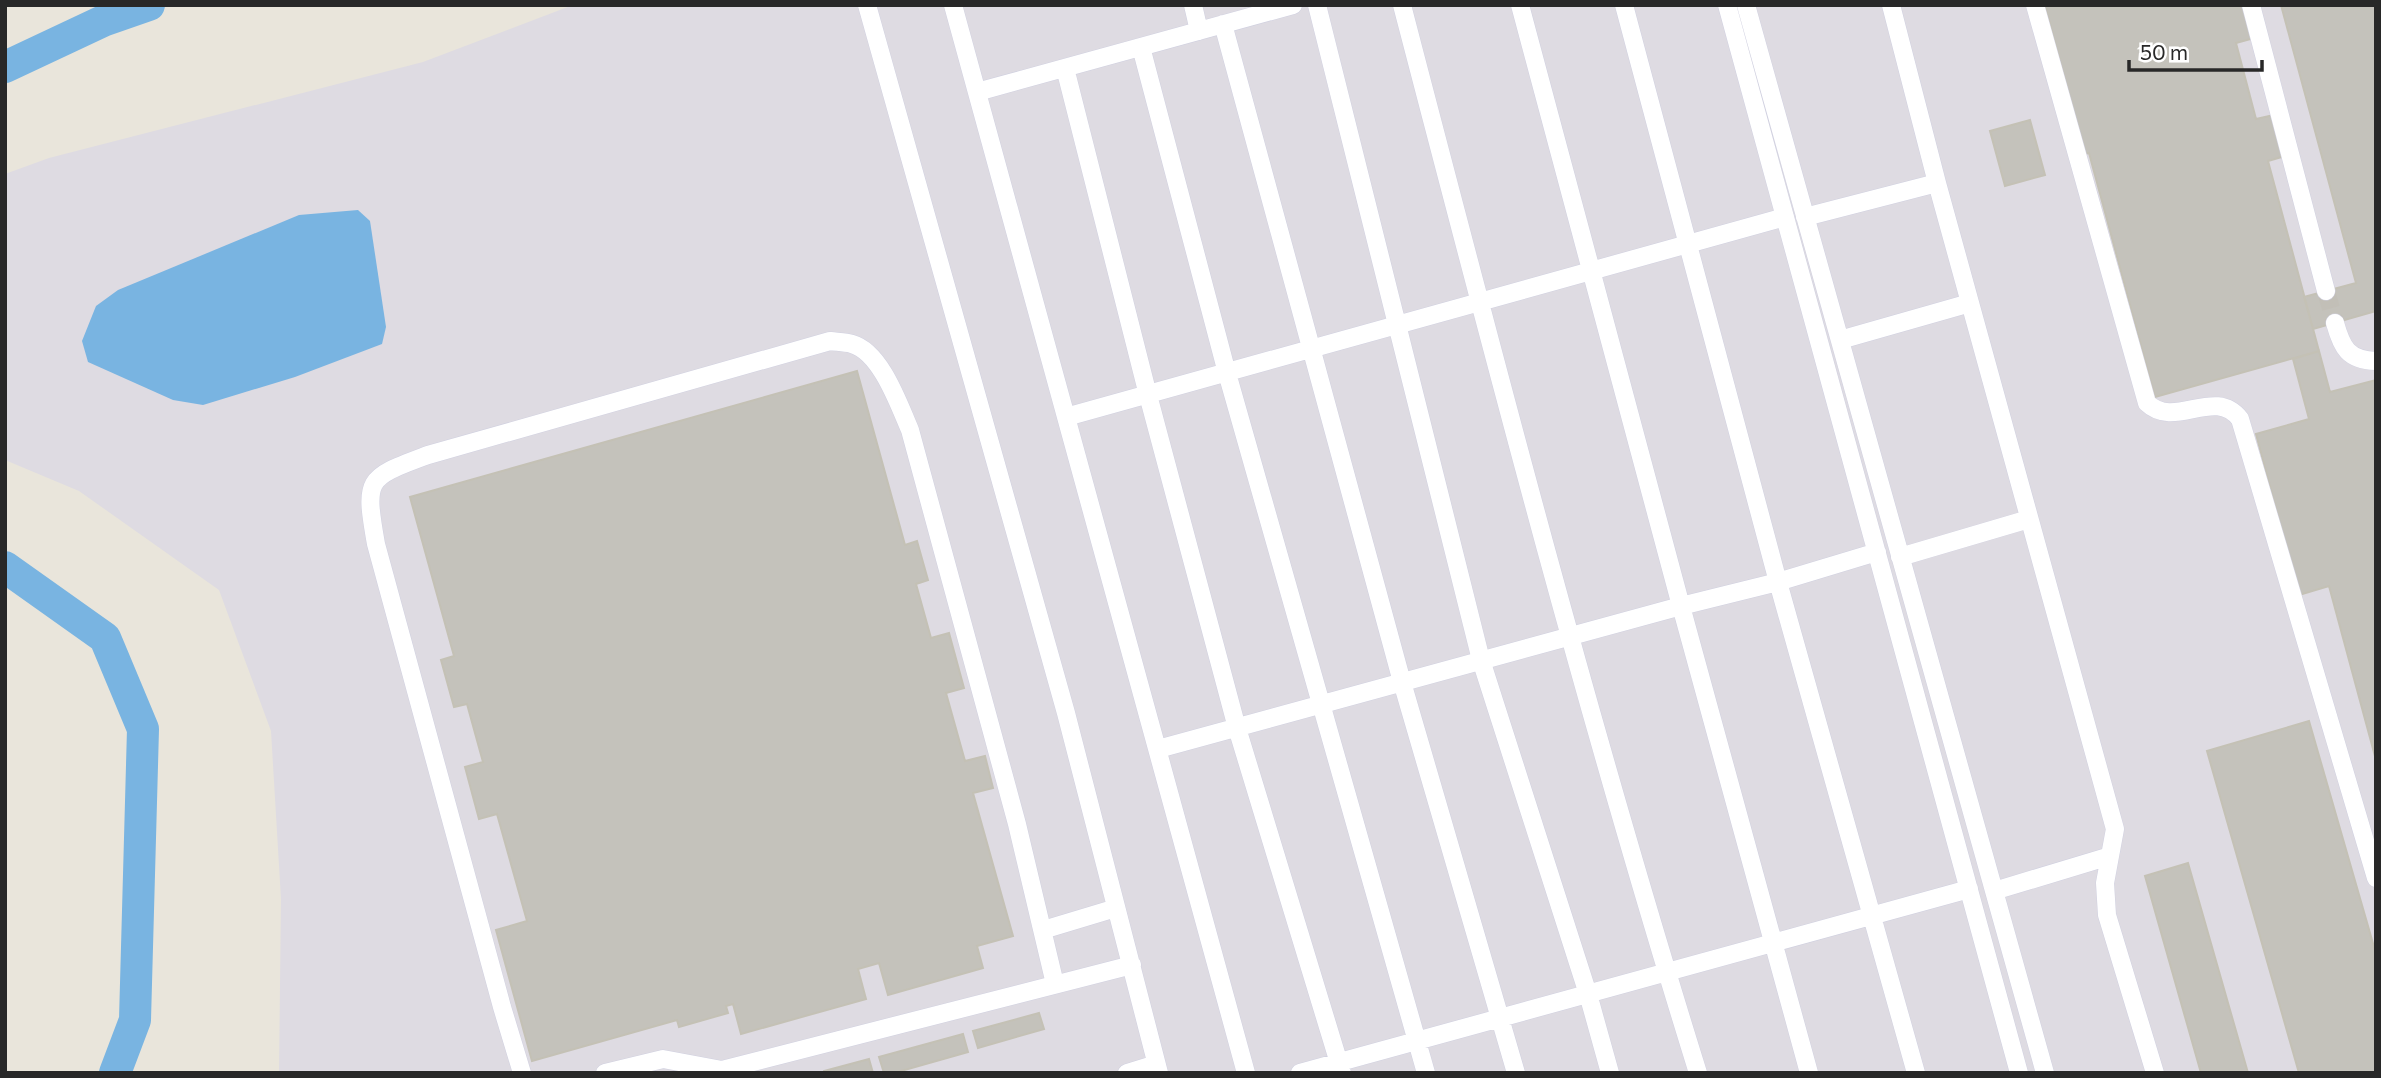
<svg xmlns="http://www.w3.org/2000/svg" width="2381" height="1078" font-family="Commissioner,sans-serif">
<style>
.industrial{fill:#dedbe2}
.water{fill:#79b4e1}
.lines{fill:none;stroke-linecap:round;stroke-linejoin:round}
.river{stroke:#79b4e1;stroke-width:32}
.building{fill:#c4c2bb;stroke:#c4c1b5;stroke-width:2}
.minor-tunnel{stroke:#c2bfb7;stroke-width:18;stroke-dasharray:18 9;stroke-linecap:butt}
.minor-casing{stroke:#d1d1e0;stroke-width:19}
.minor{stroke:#fff;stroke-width:18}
</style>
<rect width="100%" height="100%" fill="#e9e5db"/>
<path class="industrial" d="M573,5H2376V1073H279L281,899L271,731L219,590L79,491L5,460V174L49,158L423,62Z"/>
<path class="water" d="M358,210L370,221L386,327L382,344L295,377L203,405L173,400L88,362L82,341L96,306L118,290L299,215Z"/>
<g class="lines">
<path class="river" d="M5,67L103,21L149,5
M5,567L105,638L143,729L135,1020L115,1073"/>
</g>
<path class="building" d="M2045,5H2245L2254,38L2236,43L2256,119L2274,115L2285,156L2268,161L2319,351L2155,397L2089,153L2085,154Z
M2281,5H2376V311L2313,329L2304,297L2356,283Z
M2030,120L2045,175L2005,186L1990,131Z
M2319,351L2330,392L2376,380V760L2329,586L2299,595L2256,434L2309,419L2293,359Z
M857,371L905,545L917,541L928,580L916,584L931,638L949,633L964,688L946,693L965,761L985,756L993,788L973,793L1013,936L977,946L983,968L888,995L879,963L858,969L866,999L741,1034L733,1004L726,1006L728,1013L679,1027L677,1020L532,1061L496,930L527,921L497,814L479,819L465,767L483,762L467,704L454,707L441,660L454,656L410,497Z
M2309,721L2376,954V1072L2373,1073H2299L2207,751Z
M2188,863L2248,1073H2201L2145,876Z
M1039,1013L1044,1029L978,1048L973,1031Z
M963,1034L968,1052L894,1073H884L879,1057Z
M869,1059L873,1073H824V1071Z"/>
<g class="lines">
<path class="minor-tunnel" d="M2326,291L2335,323"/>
<defs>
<path id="minor" d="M867,5L1066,713L1159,1073
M953,5L1246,1073
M1193,5L1199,31
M1317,5L1481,660L1588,994L1610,1073
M1402,5C1495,362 1588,720 1698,1073
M1520,5L1681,606L1809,1073
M1624,5L1778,582L1916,1073
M1727,5L2019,1073
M1746,5L2045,1073
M1891,5L1937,183L2115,829L2105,883L2107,915L2155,1073
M2035,5L2147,403C2175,430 2215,386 2240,419L2376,878
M2251,5L2326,291
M1223,24L1402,682L1516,1073
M1141,47L1227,373L1426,1073
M1065,68L1148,395L1237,728L1342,1073
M977,92L1293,5
M1805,217L1937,183
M2335,323C2342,348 2348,360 2376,361
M1840,340L1970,303
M1066,417L1785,217
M1900,557L2029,519
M1158,749L1681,606L1778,582L1877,552
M1994,891L2110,856
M1043,930L1116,908
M522,1073L502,1007L376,544C364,477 367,478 428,455L830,341C837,342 845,342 852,344C881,352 899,405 910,430L1017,824L1055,984
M605,1073L663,1059L722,1070L1132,965
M1127,1073L1156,1064
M1300,1073L1969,889"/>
</defs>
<use href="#minor" class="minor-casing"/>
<use href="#minor" class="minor"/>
</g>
<rect width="2381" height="1078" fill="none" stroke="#282828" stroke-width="14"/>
<path d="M2129 60v10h133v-10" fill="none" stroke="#282828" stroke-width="3.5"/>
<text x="2140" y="60" font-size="21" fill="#282828" stroke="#ffffff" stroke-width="5" paint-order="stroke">50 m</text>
</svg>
